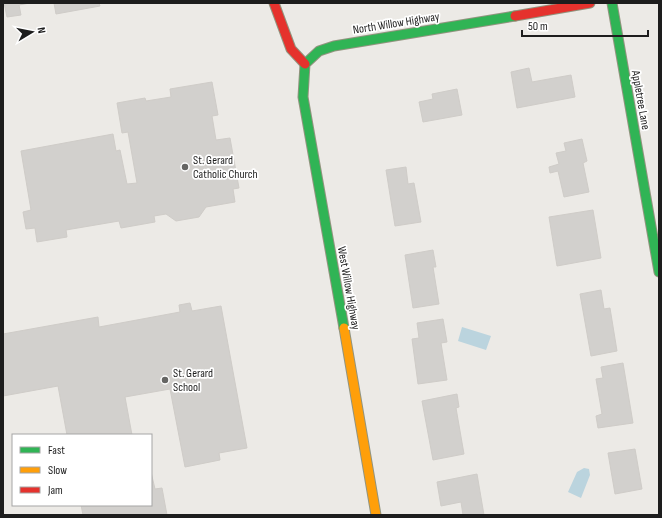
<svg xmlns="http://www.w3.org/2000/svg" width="662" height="518" font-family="'Sofia Sans Condensed',sans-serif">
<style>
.water{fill:#bbd4de}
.building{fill:#d2d0cd;stroke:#cfccc8}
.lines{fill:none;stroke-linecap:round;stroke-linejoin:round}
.fast-casing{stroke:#92947f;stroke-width:11}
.slow-casing{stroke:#92947f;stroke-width:11}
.jam-casing{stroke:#92947f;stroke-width:11}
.fast{stroke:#30b455;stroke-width:9}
.slow{stroke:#ff9f0a;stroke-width:9}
.jam{stroke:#e5322d;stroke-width:9}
.poi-dot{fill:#656563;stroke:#fff;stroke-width:1.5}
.labels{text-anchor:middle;stroke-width:3.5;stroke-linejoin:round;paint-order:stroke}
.street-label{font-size:12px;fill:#1d1d1d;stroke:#fff}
.poi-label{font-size:12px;fill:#1d1d1d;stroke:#fff;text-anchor:start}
</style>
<rect width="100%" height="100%" fill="#eceae6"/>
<path class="water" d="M462,327L491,336L486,350L458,341Z
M584,468L589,469L590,475L581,498L568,492L577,472Z"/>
<path class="building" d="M4,3H30L19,5L21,15L7,17Z
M54,3H99L100,6L56,14Z
M529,68L532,82L571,75L575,97L517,108L511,72Z
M212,82L218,115L212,116L216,140L230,138L239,188L233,189L235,202L206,207L199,217L176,221L166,214L154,216L155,222L121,228L119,221L66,230L67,237L37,242L35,228L26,229L23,212L31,210L21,151L113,134L116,151L120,150L127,184L137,183L128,132L122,133L117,103L145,98L146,101L171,97L170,89Z
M457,89L462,115L423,122L419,102L433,99L432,94Z
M582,139L587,161L583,163L589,192L564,197L558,171L550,173L549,167L559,164L556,153L566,151L564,143Z
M406,167L408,184L414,183L421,222L395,226L386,170Z
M593,210L601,258L557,266L549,217Z
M433,250L436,267H433L439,304L413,308L405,255Z
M601,290L604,309L610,308L617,351L591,356L580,294Z
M190,303L192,311L221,306L247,448L219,453L220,460L185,467L170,389L125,397L132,435H67L58,386L3,396V334L98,317L99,327L180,312L179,305Z
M443,319L447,342L441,343L447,380L418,384L412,339L419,338L417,323Z
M623,363L633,423L598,428L596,416L602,414L596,379L603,378L601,367Z
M457,394L459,407L456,408L464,454L433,460L422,401Z
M635,449L642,489L615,494L608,453Z
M151,472L155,489L162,488L167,515H83L81,505H151Z
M477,474L484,515H463L461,502L441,506L437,482Z"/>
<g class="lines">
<defs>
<path id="fast" d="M612,3L659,272
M305,64L303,97L344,328
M305,64L319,51L334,46L515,16"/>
<path id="slow" d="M344,328L376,515"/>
<path id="jam" d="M274,3L291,49L305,64
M515,16L590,3"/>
</defs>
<use href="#fast" class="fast-casing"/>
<use href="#slow" class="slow-casing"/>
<use href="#jam" class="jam-casing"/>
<use href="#fast" class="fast"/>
<use href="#slow" class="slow"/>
<use href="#jam" class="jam"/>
</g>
<g class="poi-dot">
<circle cx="185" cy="167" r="4"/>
<circle cx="165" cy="380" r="4"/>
</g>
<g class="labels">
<g class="street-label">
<text transform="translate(396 23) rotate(-9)" y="4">North Willow Highway</text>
<text transform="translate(641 100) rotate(80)" y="4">Appletree Lane</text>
<text transform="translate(349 288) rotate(80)" y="4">West Willow Highway</text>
</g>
<g class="poi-label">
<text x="193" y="164">St. Gerard<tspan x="193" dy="14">Catholic Church</tspan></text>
<text x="173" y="377">St. Gerard<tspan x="173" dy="14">School</tspan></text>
</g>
</g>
<rect width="662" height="518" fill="none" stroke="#1d1d1d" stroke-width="8"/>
<rect x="12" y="434" width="140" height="72" fill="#ffffff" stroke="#a5a5a5"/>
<rect x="20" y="447" width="20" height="6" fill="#30b455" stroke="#a5a5a5"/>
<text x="48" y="454" font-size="12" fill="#1d1d1d">Fast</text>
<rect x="20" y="467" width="20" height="6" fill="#ff9f0a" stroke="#a5a5a5"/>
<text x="48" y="474" font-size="12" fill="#1d1d1d">Slow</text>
<rect x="20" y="487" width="20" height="6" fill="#e5322d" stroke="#a5a5a5"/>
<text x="48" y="494" font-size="12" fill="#1d1d1d">Jam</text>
<g transform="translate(32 32) rotate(80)" stroke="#ffffff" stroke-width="3" paint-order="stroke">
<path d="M0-3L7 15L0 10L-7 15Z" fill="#1d1d1d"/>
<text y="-6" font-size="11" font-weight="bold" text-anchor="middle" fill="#1d1d1d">N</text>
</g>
<path d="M522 30v6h126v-6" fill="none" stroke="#1d1d1d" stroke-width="2"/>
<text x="528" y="30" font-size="12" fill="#1d1d1d" stroke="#ffffff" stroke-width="3" paint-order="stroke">50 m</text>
</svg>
